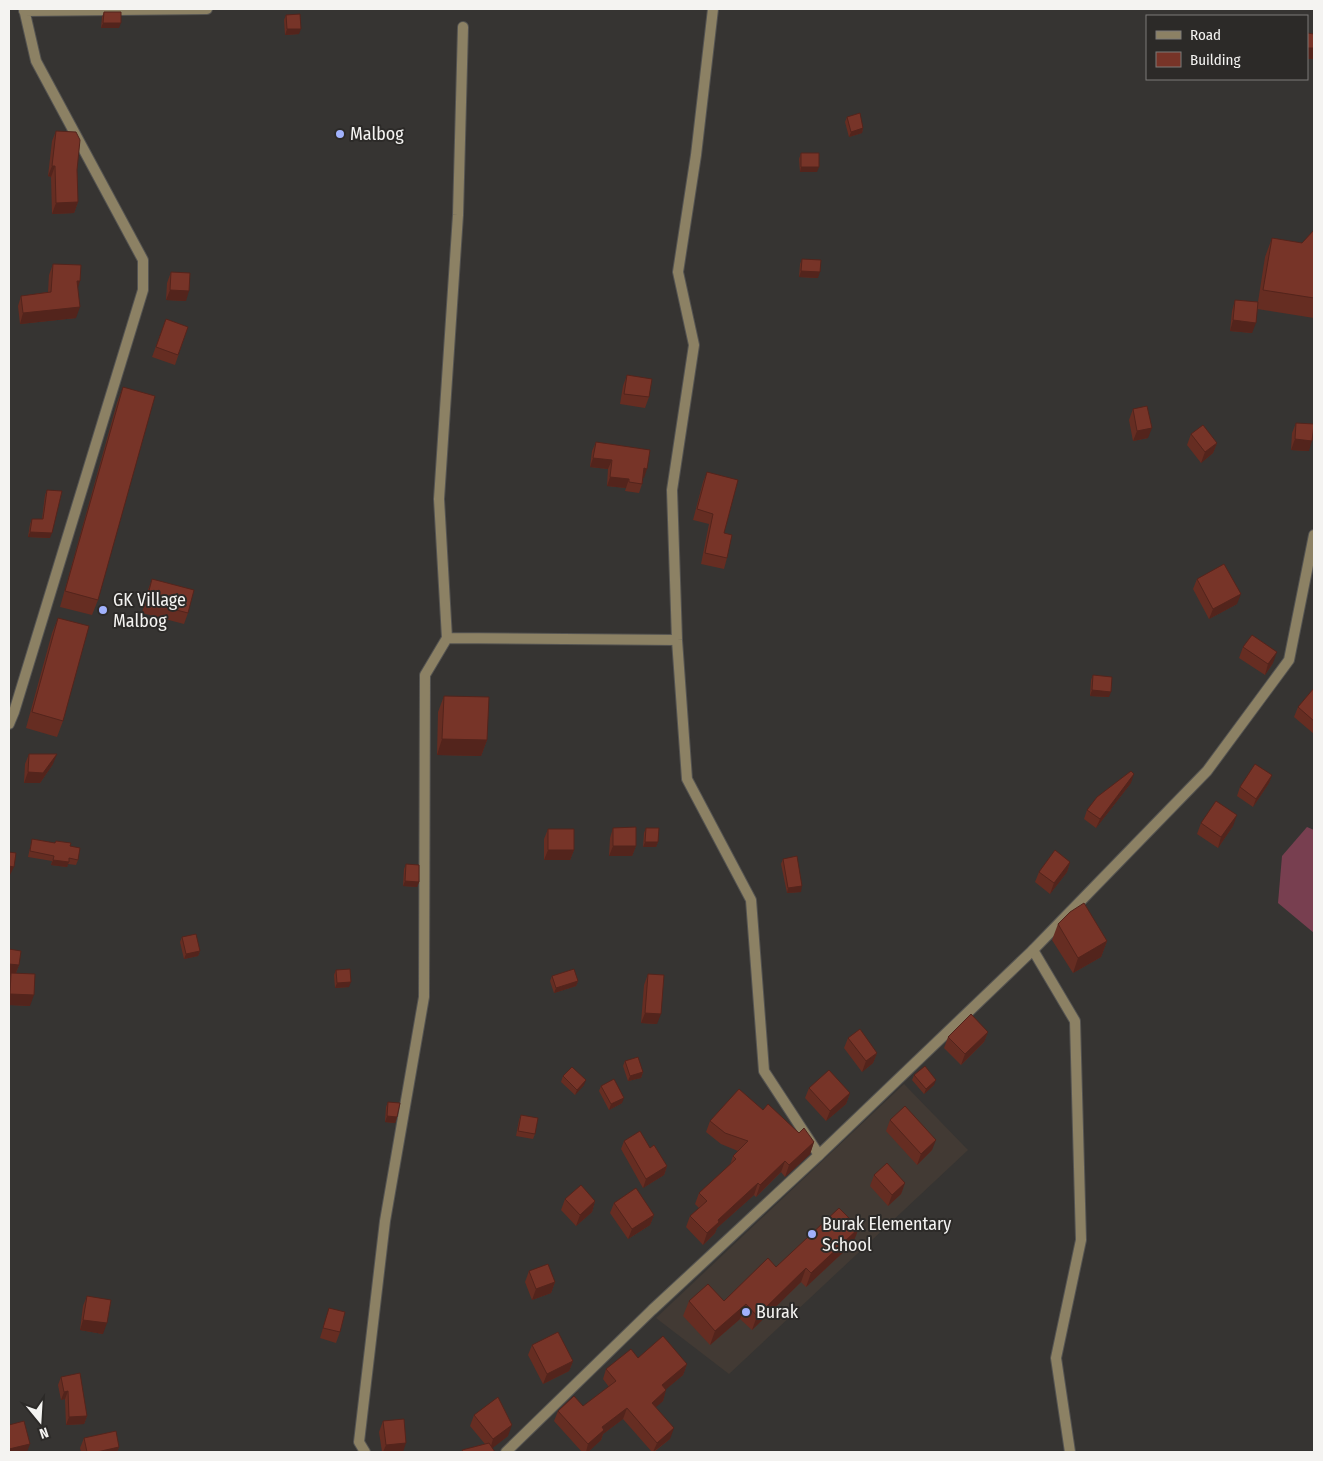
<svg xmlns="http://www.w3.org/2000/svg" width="1323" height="1461" font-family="'Fira Sans Condensed',sans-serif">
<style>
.built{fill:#423a34}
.green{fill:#783f50}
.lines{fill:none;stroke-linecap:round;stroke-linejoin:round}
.minor-casing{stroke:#545351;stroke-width:12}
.tertiary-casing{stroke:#545351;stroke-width:12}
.minor{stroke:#8c8164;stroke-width:10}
.tertiary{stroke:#8c8164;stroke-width:10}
.wall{fill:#662d22}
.shaded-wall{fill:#53241c}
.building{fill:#773428;stroke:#53241c}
.poi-dot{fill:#a1b2fd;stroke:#2c2a28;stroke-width:2}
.labels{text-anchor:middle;stroke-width:4;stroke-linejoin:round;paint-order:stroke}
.poi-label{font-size:18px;fill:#f4f3f1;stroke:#2c2a28;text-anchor:start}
</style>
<rect width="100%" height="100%" fill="#363432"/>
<path class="built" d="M904,1084L968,1150L729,1374L656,1318Z"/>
<path class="green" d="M1307,827L1314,830V933L1278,903L1282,856Z"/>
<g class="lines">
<defs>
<path id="minor" d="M713,9L696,155L678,272L694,345L672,490L677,640L687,779L751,900L764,1071L819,1155
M24,11L207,9
M463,27L458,215L439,499L447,638L677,640
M9,724L14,712L143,290V260L36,61L24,9
M1033,950L1075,1021L1081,1240L1056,1358L1070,1452
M365,1452L359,1442L385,1221L424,997L425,675L447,638"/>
<path id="tertiary" d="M506,1452L652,1310L819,1155L1033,950L1207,771L1289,660L1314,535"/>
</defs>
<use href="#minor" class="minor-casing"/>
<use href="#tertiary" class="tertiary-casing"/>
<use href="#minor" class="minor"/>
<use href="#tertiary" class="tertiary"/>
</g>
<path class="wall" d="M104,12L119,28H101L102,17Z
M286,15L299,34L285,35L284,20Z
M847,117L863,128L862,133L849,137L845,122Z
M56,131L77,170L78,202L74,213L52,214L51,177L48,176L52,141Z
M801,153L817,172H800L799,159Z
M1314,230V318L1257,309L1252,333L1230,331L1232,311L1235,300L1258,302L1265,257L1272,238L1302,243Z
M802,259L818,278L799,277L800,264Z
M53,264L76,318L20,324L18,306L21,296L48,292L49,275Z
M171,272L186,301L166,300L167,283Z
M166,319L188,327L175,365L152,357Z
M627,375L649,397L645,408L620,404L623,386Z
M123,387L98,600L92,615L60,607L117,403Z
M1133,409L1148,438L1133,441L1129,420Z
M1296,423L1309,451L1291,450L1292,433Z
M1191,434L1217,443L1213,453L1201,463L1187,445Z
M596,442L644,478H643L642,484L639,493L625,491L626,488L607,486L608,469L590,467L592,451Z
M707,472L724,533L727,558L724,569L701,564L709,524L693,520L703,482Z
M47,490L50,538L28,537L30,524L32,519H42L45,495Z
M152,579L188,613L184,624L142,613L148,590Z
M1197,579L1237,604L1209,619L1193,589Z
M58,618L63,721L57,737L26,728L52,633Z
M1243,647L1273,663L1265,675L1239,658Z
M1093,675L1109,697L1090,696L1091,680Z
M1314,688V734L1294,717L1298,707Z
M444,696L487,740L481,756L437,755L438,712Z
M29,754L53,764L40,783H24L25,764Z
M1272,775L1269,783L1253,807L1237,796L1240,787Z
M1131,783L1096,828L1084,819L1087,810Z
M1201,823L1233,826L1218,848L1197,834Z
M613,828L636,846L632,856H609L610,838Z
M646,828L658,842L656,847H643L644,833Z
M548,829L574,850L570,860H544V839Z
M32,839L55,843L56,841L70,846L78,860L76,865L68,864L67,867L51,865L52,861L28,857Z
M783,859L801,892L787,893L781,864Z
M1070,862L1067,872L1050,894L1035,882L1039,872Z
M406,864L419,882L417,887L403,886L404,869Z
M1058,924L1107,941L1101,957L1073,973L1052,940Z
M182,937L200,951L198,956L184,959L180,942Z
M19,965L16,973L30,1006L9,1005V980L11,975H9Z
M336,970L349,987L335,988L334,975Z
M648,974L657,1024L641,1023L644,985Z
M552,976L578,981L576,986L554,993L550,981Z
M988,1032L984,1042L961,1065L944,1048L948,1037Z
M848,1038L877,1053L873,1063L862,1072L844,1048Z
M625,1061L643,1072L641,1078L628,1081L623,1066Z
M914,1075L934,1085L924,1094L912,1080Z
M563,1076L584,1085L575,1095L561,1082Z
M601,1086L622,1103L609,1110L599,1091Z
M809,1088L850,1093L846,1104L826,1121L805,1098Z
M388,1102L397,1117L395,1123L385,1122L386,1107Z
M763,1110L814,1142L810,1154L785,1177L781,1172L756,1197L754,1195L717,1228L715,1233L703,1245L686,1227L690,1216L699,1208L695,1204L699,1193L730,1165L733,1156L738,1151L721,1144L706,1132L710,1121Z
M521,1115L535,1134L533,1139L516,1136L519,1120Z
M890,1120L932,1150L917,1165L886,1131Z
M624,1141L650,1148L667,1166L664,1175L643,1188L621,1149Z
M874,1175L905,1183L901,1194L888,1206L870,1186Z
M565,1199L595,1201L592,1212L576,1226L561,1210Z
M614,1203L654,1215L650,1225L628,1239L610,1213Z
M853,1243L806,1287L801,1282L752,1330L740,1319L710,1345L683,1316L689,1301H724L776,1267Z
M529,1271L555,1282L551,1293L532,1300L525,1282Z
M87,1296L103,1334L80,1330L83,1306Z
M329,1308L340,1332L336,1343L320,1338Z
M532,1345L573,1361L569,1371L543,1384L528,1355Z
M638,1358L687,1364L683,1375L666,1389L663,1401L655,1407L670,1439L654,1452H652L623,1419L603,1434L601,1440L588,1452H582L554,1421L558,1411L583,1406L609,1387L603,1379L606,1369Z
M61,1377L87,1416L84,1424L66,1425L65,1399L61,1400L58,1385Z
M474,1415L508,1436L492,1448L495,1452H461L462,1450L485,1444L470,1426Z
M383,1421L403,1452H382L379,1432Z
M84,1438L119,1447L117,1452H81L80,1448Z"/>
<path class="shaded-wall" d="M103,23H121L119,28H101Z
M287,29H301L299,34L285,35Z
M1307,48H1314V56L1313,59H1307Z
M863,128L862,133L849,137L851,132Z
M52,166H55L51,177L48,176Z
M801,167H819L817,172H800Z
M78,202L74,213L52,214L56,203Z
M801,271L820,272L818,278L799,277Z
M77,281H80L77,291Z
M170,290L189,291L186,301L166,300Z
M80,307L76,318L20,324L23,313Z
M1233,320L1256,323L1252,333L1230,331Z
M1152,428L1148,438L1133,441L1137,431Z
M1295,439L1312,441L1309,451L1291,450Z
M1217,443L1213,453L1201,463L1205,452Z
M593,458L612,460L608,469L590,467Z
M644,468L647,469L644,478L641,477Z
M610,477L629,479L626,488L607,486Z
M30,532L52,533L50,538L28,537Z
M1241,594L1237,604L1209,619L1213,609Z
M1277,652L1273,663L1265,675L1268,664Z
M1092,690L1111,692L1109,697L1090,696Z
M442,739L487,740L481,756L437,755Z
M57,754L53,764L40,783H24L28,772Z
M1134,774L1131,783L1096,828L1100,819Z
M1272,775L1269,783L1253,807L1256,799Z
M1237,815L1233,826L1218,848L1221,837Z
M645,842H658L656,847H643Z
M613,846H636L632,856H609Z
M548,850H574L570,860H544Z
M53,860L69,862L67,867L51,865Z
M1070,862L1067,872L1050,894L1054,883Z
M9,866L14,867L10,875H9Z
M405,881L419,882L417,887L403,886Z
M802,886L801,892L787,893L788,888Z
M1107,941L1101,957L1073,973L1078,958Z
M200,951L198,956L184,959L186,954Z
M9,964L19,965L15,975L11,973V975H9Z
M578,981L576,986L554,993L556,988Z
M351,982L349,987L335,988L337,983Z
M10,994L34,995L30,1006L9,1005V997Z
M645,1013L661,1014L657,1024L641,1023Z
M988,1032L984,1042L961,1065L965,1054Z
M877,1053L873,1063L862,1072L866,1061Z
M643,1072L641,1078L628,1081L630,1076Z
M586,1080L584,1085L575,1095L577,1090Z
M936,1080L934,1085L924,1094L926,1089Z
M850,1093L846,1104L826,1121L830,1111Z
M624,1098L622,1103L609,1110L611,1104Z
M387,1116L397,1117L395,1123L385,1122Z
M936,1140L932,1150L917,1165L921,1154Z
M814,1142L810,1154L785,1177L789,1165Z
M785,1161L781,1172L756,1197L760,1185Z
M667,1166L664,1175L643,1188L646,1179Z
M758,1183L754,1195L717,1228L715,1233L703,1245L707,1233L718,1220Z
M905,1183L901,1194L888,1206L892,1195Z
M595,1201L592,1212L576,1226L580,1215Z
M654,1215L650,1225L628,1239L632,1229Z
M859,1228L853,1243L806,1287L811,1273Z
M806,1268L801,1282L752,1330L757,1316Z
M555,1282L551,1293L532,1300L536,1289Z
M746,1304L740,1319L710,1345L715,1331Z
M83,1320L107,1323L103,1334L80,1330Z
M573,1361L569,1371L543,1384L547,1374Z
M687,1364L683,1375L658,1396L662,1385Z
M666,1390L663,1401L648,1414L652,1403Z
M68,1391L65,1399L61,1400L64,1392Z
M627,1408L623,1419L603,1434L601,1440L588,1452H586L588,1444L602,1427Z
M87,1416L84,1424L66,1425L69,1417Z
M512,1425L508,1436L490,1450L493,1439Z
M674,1428L670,1439L653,1452L657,1443Z
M406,1443L403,1452H383L386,1445Z
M30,1444L27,1452H9V1449Z
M119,1447L117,1452H97Z"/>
<path class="building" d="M104,12H121V23H103Z
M300,14L301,29H287L286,15Z
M1307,33L1314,34V48H1307Z
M860,113L863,128L851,132L847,117Z
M56,131L76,132L80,140L77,170L78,202L56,203L55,166H52Z
M801,153H819V167H801Z
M1314,230V298L1263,290L1272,238L1302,243Z
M802,259L821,260L820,272L801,271Z
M53,264L81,265L80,281H77L80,307L23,313L21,296L51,292Z
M171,272L190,273L189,291L170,290Z
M1235,300L1258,302L1256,323L1233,320Z
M166,319L188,327L178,355L156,347Z
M627,375L652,379L649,397L624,394Z
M123,387L155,396L98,600L65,591Z
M1147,406L1152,428L1137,431L1133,409Z
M1296,423L1314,424L1312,441L1295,439Z
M1203,425L1217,443L1205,452L1191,434Z
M596,442L650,450L647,469L644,468L642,484L629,482V479L610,477L612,460L593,458Z
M707,472L738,480L724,533L732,535L727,558L705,553L713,514L697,509Z
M47,490L62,491L52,533L30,532L32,519H43Z
M1224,564L1241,594L1213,609L1197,579Z
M152,579L194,590L188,613L146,602Z
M58,618L89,626L63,721L32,712Z
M1252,635L1277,652L1268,664L1243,647Z
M1093,675L1112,677L1111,692L1092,690Z
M1314,688V721L1298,707Z
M444,696L489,697L487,740L442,739Z
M29,754H57L43,773L28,772Z
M1255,764L1272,775L1256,799L1240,787Z
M1131,771L1134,774L1100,819L1087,810L1097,797Z
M1216,801L1237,815L1221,837L1201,823Z
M636,827V846H613V828Z
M646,828H659L658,842H645Z
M548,829H574V850H548Z
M32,839L55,843L56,841L71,843L70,846L80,848L78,860L69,858V862L53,860L54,856L30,851Z
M1055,850L1070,862L1054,883L1039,872Z
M9,852L16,853L14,867L9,866Z
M797,856L802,886L788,888L783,859Z
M406,864L419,865V882L405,881Z
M1084,903L1107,941L1078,958L1058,924L1070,912Z
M196,934L200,951L186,954L182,937Z
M9,949L21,951L19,965L9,964Z
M350,969L351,982L337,983L336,970Z
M574,969L578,981L556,988L552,976Z
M11,973L35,974L34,995L10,994Z
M648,974L664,975L661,1014L645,1013Z
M971,1014L988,1032L965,1054L948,1037Z
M860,1029L877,1053L866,1061L848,1038Z
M638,1057L643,1072L630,1076L625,1061Z
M925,1066L936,1080L926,1089L914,1075Z
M572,1067L586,1080L577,1090L563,1076Z
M829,1070L850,1093L830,1111L809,1088Z
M614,1079L624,1098L611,1104L601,1086Z
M739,1089L763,1110L768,1104L799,1133L804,1128L814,1142L789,1165L785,1161L760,1185L758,1183L718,1220L719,1222L707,1233L690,1216L707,1201L699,1193L736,1159L733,1156L748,1141L725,1133L710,1121Z
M388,1102L400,1103L397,1117L387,1116Z
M905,1106L936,1140L921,1154L890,1120Z
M521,1115L538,1118L535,1134L518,1131Z
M640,1131L650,1148L654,1145L667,1166L646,1179L624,1141Z
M887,1163L905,1183L892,1195L874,1175Z
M581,1185L595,1201L580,1215L565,1199Z
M636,1188L654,1215L632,1229L614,1203Z
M839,1208L859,1228L811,1273L806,1268L757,1316L746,1304L715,1331L689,1301L708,1284L724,1301L768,1258L776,1267Z
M548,1264L555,1282L536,1289L529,1271Z
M87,1296L111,1300L107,1323L83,1320Z
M329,1308L345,1312L340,1332L323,1328Z
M558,1332L573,1361L547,1374L532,1345Z
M663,1336L687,1364L662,1385L666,1390L652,1403L674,1428L657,1443L627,1408L602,1427L604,1430L588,1444L558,1411L574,1396L583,1406L616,1381L606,1369L631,1349L638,1358Z
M80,1373L87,1416L69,1417L68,1391L64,1392L61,1377Z
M498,1397L512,1425L493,1439L474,1415Z
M404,1419L406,1443L386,1445L383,1421Z
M24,1421L30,1444L9,1449V1425Z
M116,1431L119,1447L97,1452H87L84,1438Z
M489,1443L495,1452H464L462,1450Z"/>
<g class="poi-dot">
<circle cx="340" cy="134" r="5"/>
<circle cx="103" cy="610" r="5"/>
<circle cx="812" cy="1234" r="5"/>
<circle cx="746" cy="1312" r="5"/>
</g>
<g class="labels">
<g class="poi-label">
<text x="350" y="140">Malbog</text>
<text x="113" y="606">GK Village<tspan x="113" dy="21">Malbog</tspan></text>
<text x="822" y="1230">Burak Elementary<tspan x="822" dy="21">School</tspan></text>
<text x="756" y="1318">Burak</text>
</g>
</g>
<rect width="1323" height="1461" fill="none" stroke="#f4f3f1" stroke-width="20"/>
<rect x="1146" y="15" width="162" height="65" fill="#2c2a28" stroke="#7c7a78"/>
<rect x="1156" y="31" width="25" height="8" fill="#8c8164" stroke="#7c7a78"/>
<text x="1190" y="40" font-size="15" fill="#f4f3f1">Road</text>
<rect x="1156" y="52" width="25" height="15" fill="#773428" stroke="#7c7a78"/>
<text x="1190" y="65" font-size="15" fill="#f4f3f1">Building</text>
<g transform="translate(40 1421) rotate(162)" stroke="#2c2a28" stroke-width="4" paint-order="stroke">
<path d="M0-4L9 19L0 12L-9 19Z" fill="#f4f3f1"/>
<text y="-8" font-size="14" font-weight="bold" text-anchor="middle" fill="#f4f3f1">N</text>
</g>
</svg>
